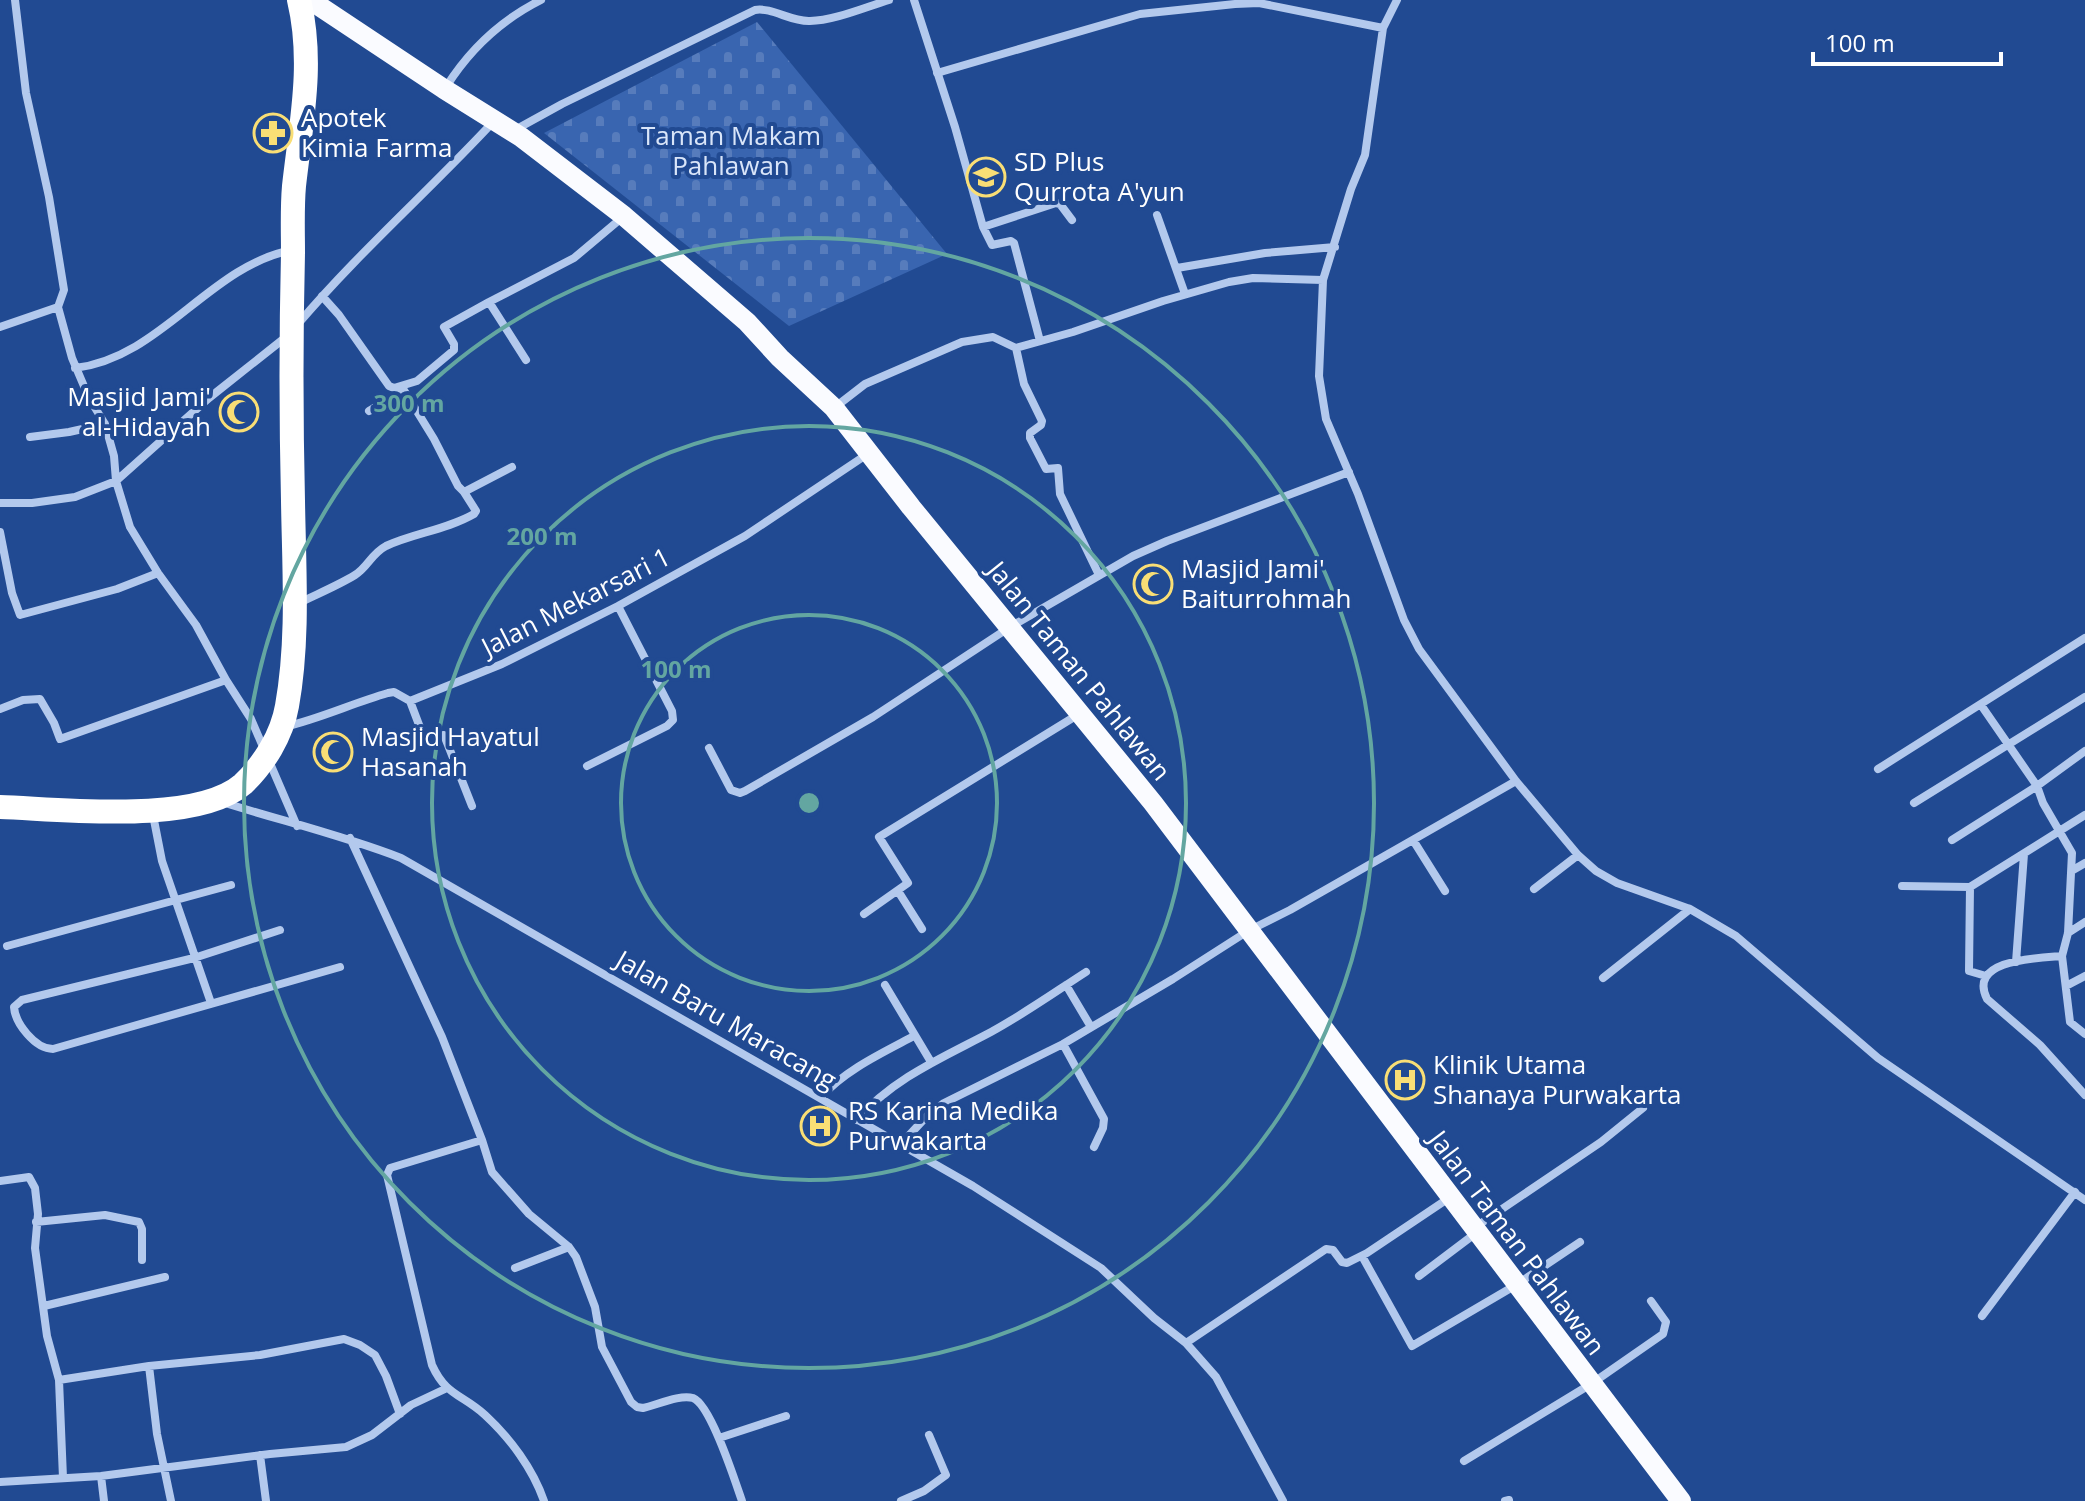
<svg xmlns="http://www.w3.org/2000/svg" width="2085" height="1501" font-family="'Open Sans',sans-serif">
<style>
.cemetery{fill:url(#cemetery-stones)}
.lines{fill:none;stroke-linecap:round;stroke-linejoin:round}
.street{stroke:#b3c9ed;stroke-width:8}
.primary{stroke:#fafbff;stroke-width:20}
.highway{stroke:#fff;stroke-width:24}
.ring{fill:none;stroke:#63a6a1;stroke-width:4}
.labels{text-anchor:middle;stroke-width:8;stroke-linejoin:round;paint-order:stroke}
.poi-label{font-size:26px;fill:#fff;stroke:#214a92;text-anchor:start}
.park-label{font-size:26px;fill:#d9e5f9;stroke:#214a92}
.street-label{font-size:26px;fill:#fff;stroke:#214a92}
.centre{fill:#63a6a1;stroke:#214a92;stroke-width:4}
.ring-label{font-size:24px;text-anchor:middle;font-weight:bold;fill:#63a6a1;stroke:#214a92;stroke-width:8;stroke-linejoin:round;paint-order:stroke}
</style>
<defs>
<pattern id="cemetery-stones" width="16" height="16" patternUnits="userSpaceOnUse" patternTransform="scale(2)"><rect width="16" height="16" fill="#3965b0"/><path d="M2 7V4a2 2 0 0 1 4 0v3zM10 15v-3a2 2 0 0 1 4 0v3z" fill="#577cbc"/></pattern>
</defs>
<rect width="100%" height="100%" fill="#214a92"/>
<path class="cemetery" d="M757,22L947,254L789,326L544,133Z"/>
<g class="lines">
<path class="street" d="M15,0L26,93L49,197L64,290L58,307L72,358L89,398L105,424L114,456L116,481L130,527L158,573L196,625L226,680L251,719L297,826
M914,0L955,127L983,227L992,245L1011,241L1014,243L1040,341
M1397,0L1383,28L1365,155L1351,189L1323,280L1319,376L1326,419L1358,494L1404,620L1419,649L1516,781L1578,855L1596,871L1617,883L1690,909L1736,936L1878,1058L2085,1200
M937,73L1140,14L1235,4L1259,3L1383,28
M446,87C470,49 501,20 541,0
M513,131L562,104L755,10C772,7 791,22 810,21C833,21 866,7 889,0
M1157,215L1185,294
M983,227L1056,203L1060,204L1072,220
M1177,268L1265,253L1335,247
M322,296L339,315L389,386L394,388L417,381L454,350V344L444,327L489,302
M298,324C359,252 430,190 494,121
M0,327L58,307
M1016,348L1024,384L1042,421L1041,425L1030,433V438L1046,469L1058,468L1060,494L1099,575
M526,360L489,302L574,258L624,216
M75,368C161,358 209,266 292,250
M402,387L434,439L458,486L464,492
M834,408L865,384L962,342L993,337L1016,348L1073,332L1163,301L1229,282L1253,278L1323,280
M369,411L404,390
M30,437L69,432L105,424
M0,503H32L75,497L116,481L209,398L286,337
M0,532L12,593L20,615L117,589L158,573
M299,603C317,594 337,586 355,575C368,567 371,554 386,546C414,533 446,530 474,514L476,511L464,492L512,467
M410,701L424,738L444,735L472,806
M1981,705L2037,786L2043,803L2072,853L2068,933L2062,956C2038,958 1967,959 1987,999L2040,1045L2085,1095
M0,709L23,700L40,699L54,723L60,739L226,680
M284,727C319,719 353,703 388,693L394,692L410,701L502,664L618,606L745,536L869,453
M709,748L731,790L740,793L745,791L873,717L1010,627L1133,556L1167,541L1349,472
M587,766L667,726L673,720L672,711L618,606
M1878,769L2085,638
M222,802C282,821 342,835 401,858L973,1186L1101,1268L1154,1318L1186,1343L1216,1377L1283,1501
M1914,803L2085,697
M153,815L162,861L211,1003
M350,838L442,1037L482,1140L492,1172L529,1214L569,1247L576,1257L595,1307L602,1347L631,1402L637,1407L643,1408C657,1405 680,1394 693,1398C711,1405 735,1481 742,1501
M1413,840L1445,891
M1952,840L2037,786L2085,751
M2073,870L2085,863
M1902,886L1970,887L2085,815
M1970,887L1969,971L1986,976
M1534,889L1578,855
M898,891L922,929
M864,914L908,883L879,837L1079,714
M280,930L194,958L22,1000L14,1007C15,1023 35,1049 53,1049L340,967
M2068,933L2085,922
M7,946L231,885
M2062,956L2070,1022L2085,1034
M2016,962L2024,854
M1603,978L1690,909
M885,985L931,1062
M1066,985L1091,1027
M2066,986L2085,976
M1063,1044L1104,1119L1103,1128L1094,1147
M820,1098C845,1070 882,1053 914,1036
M857,1120C893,1078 944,1057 991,1032C1024,1014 1055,992 1086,972
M482,1140L390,1168L387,1175L432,1365C446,1396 462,1394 485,1415C510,1438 533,1469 544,1501
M900,1145L927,1116L944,1103L1063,1044L1173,979L1248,931L1290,910L1516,781
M0,1181L29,1177L35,1188L38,1214L35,1248L47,1336L59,1380L63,1478
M36,1222L105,1215L139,1222L142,1229V1260
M1474,1228L1601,1142L1643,1108
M1362,1256L1412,1346L1516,1285L1580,1242
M515,1268L569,1247
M1419,1276L1476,1233
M44,1306L165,1277
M1982,1316L2075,1192
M1186,1343L1326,1249L1333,1250L1342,1262L1347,1263L1367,1253L1449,1198
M149,1366L157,1434L171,1501
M59,1380L149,1366L260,1355L344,1339L360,1345L375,1355L386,1376L400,1414
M719,1438L786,1416
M260,1455L266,1501
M1464,1461L1591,1384L1663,1334L1666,1322L1651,1301
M101,1476L104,1501
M0,1482L101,1476L270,1454L346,1447L372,1435L411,1405L445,1389
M901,1501L924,1491L946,1475L929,1435
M1505,1501L1509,1500"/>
<path class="primary" d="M310,0L444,89L521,137L624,216L747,322L780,358L834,408L911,507L1153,803L1681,1501"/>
<path class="highway" d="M0,807C61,809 196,825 243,784C264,764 282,735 287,706C299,639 294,569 293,501C291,418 291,335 293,253C293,231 292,208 294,186C301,123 314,63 299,0"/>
</g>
<g class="ring">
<circle cx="809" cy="803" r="188"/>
<circle cx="809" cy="803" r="377"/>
<circle cx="809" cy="803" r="565"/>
</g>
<defs>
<symbol id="pharmacy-ring" viewBox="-11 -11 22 22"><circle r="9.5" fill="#214a92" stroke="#f9de75" stroke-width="1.5"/><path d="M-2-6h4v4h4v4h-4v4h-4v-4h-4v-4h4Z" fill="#f9de75"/></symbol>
<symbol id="school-ring" viewBox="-11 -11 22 22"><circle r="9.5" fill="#214a92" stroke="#f9de75" stroke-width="1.5"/><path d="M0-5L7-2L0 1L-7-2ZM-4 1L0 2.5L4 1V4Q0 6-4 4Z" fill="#f9de75"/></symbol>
<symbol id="mosque-ring" viewBox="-11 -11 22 22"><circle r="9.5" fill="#214a92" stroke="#f9de75" stroke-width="1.5"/><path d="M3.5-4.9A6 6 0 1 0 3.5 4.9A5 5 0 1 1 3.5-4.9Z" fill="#f9de75"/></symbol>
<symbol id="hospital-ring" viewBox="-11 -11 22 22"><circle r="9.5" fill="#214a92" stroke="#f9de75" stroke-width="1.5"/><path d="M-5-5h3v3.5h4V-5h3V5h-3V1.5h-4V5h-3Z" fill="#f9de75"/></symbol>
</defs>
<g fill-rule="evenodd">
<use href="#pharmacy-ring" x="251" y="111" width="44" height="44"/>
<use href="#school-ring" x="964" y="155" width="44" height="44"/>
<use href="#mosque-ring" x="217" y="390" width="44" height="44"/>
<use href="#mosque-ring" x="1131" y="562" width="44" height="44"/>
<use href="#mosque-ring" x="311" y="730" width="44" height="44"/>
<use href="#hospital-ring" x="1383" y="1058" width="44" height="44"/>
<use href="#hospital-ring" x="798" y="1104" width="44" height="44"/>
</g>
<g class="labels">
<g class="poi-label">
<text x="301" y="127">Apotek<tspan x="301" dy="30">Kimia Farma</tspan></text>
<text x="1014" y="171">SD Plus<tspan x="1014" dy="30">Qurrota A'yun</tspan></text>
<text x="211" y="406" text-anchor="end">Masjid Jami'<tspan x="211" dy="30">al-Hidayah</tspan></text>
<text x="1181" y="578">Masjid Jami'<tspan x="1181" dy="30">Baiturrohmah</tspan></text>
<text x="361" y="746">Masjid Hayatul<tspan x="361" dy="30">Hasanah</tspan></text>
<text x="1433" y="1074">Klinik Utama<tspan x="1433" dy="30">Shanaya Purwakarta</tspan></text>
<text x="848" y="1120">RS Karina Medika<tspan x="848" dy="30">Purwakarta</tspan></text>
</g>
<g class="park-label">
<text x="731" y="145">Taman Makam<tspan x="731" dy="30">Pahlawan</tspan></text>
</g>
<g class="street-label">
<text transform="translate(576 602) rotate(-27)" y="9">Jalan Mekarsari 1</text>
<text transform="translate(1079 671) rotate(51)" y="9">Jalan Taman Pahlawan</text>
<text transform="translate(726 1020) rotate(30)" y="9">Jalan Baru Maracang</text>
<text transform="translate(1517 1243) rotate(53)" y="9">Jalan Taman Pahlawan</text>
</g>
</g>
<circle cx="809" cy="803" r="12" class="centre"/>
<g class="ring-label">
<text x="409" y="412">300 m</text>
<text x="542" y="545">200 m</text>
<text x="676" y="678">100 m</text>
</g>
<path d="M1813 52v12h188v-12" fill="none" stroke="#ffffff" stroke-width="4"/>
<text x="1825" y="52" font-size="24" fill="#ffffff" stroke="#214a92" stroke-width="6" paint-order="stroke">100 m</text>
</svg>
